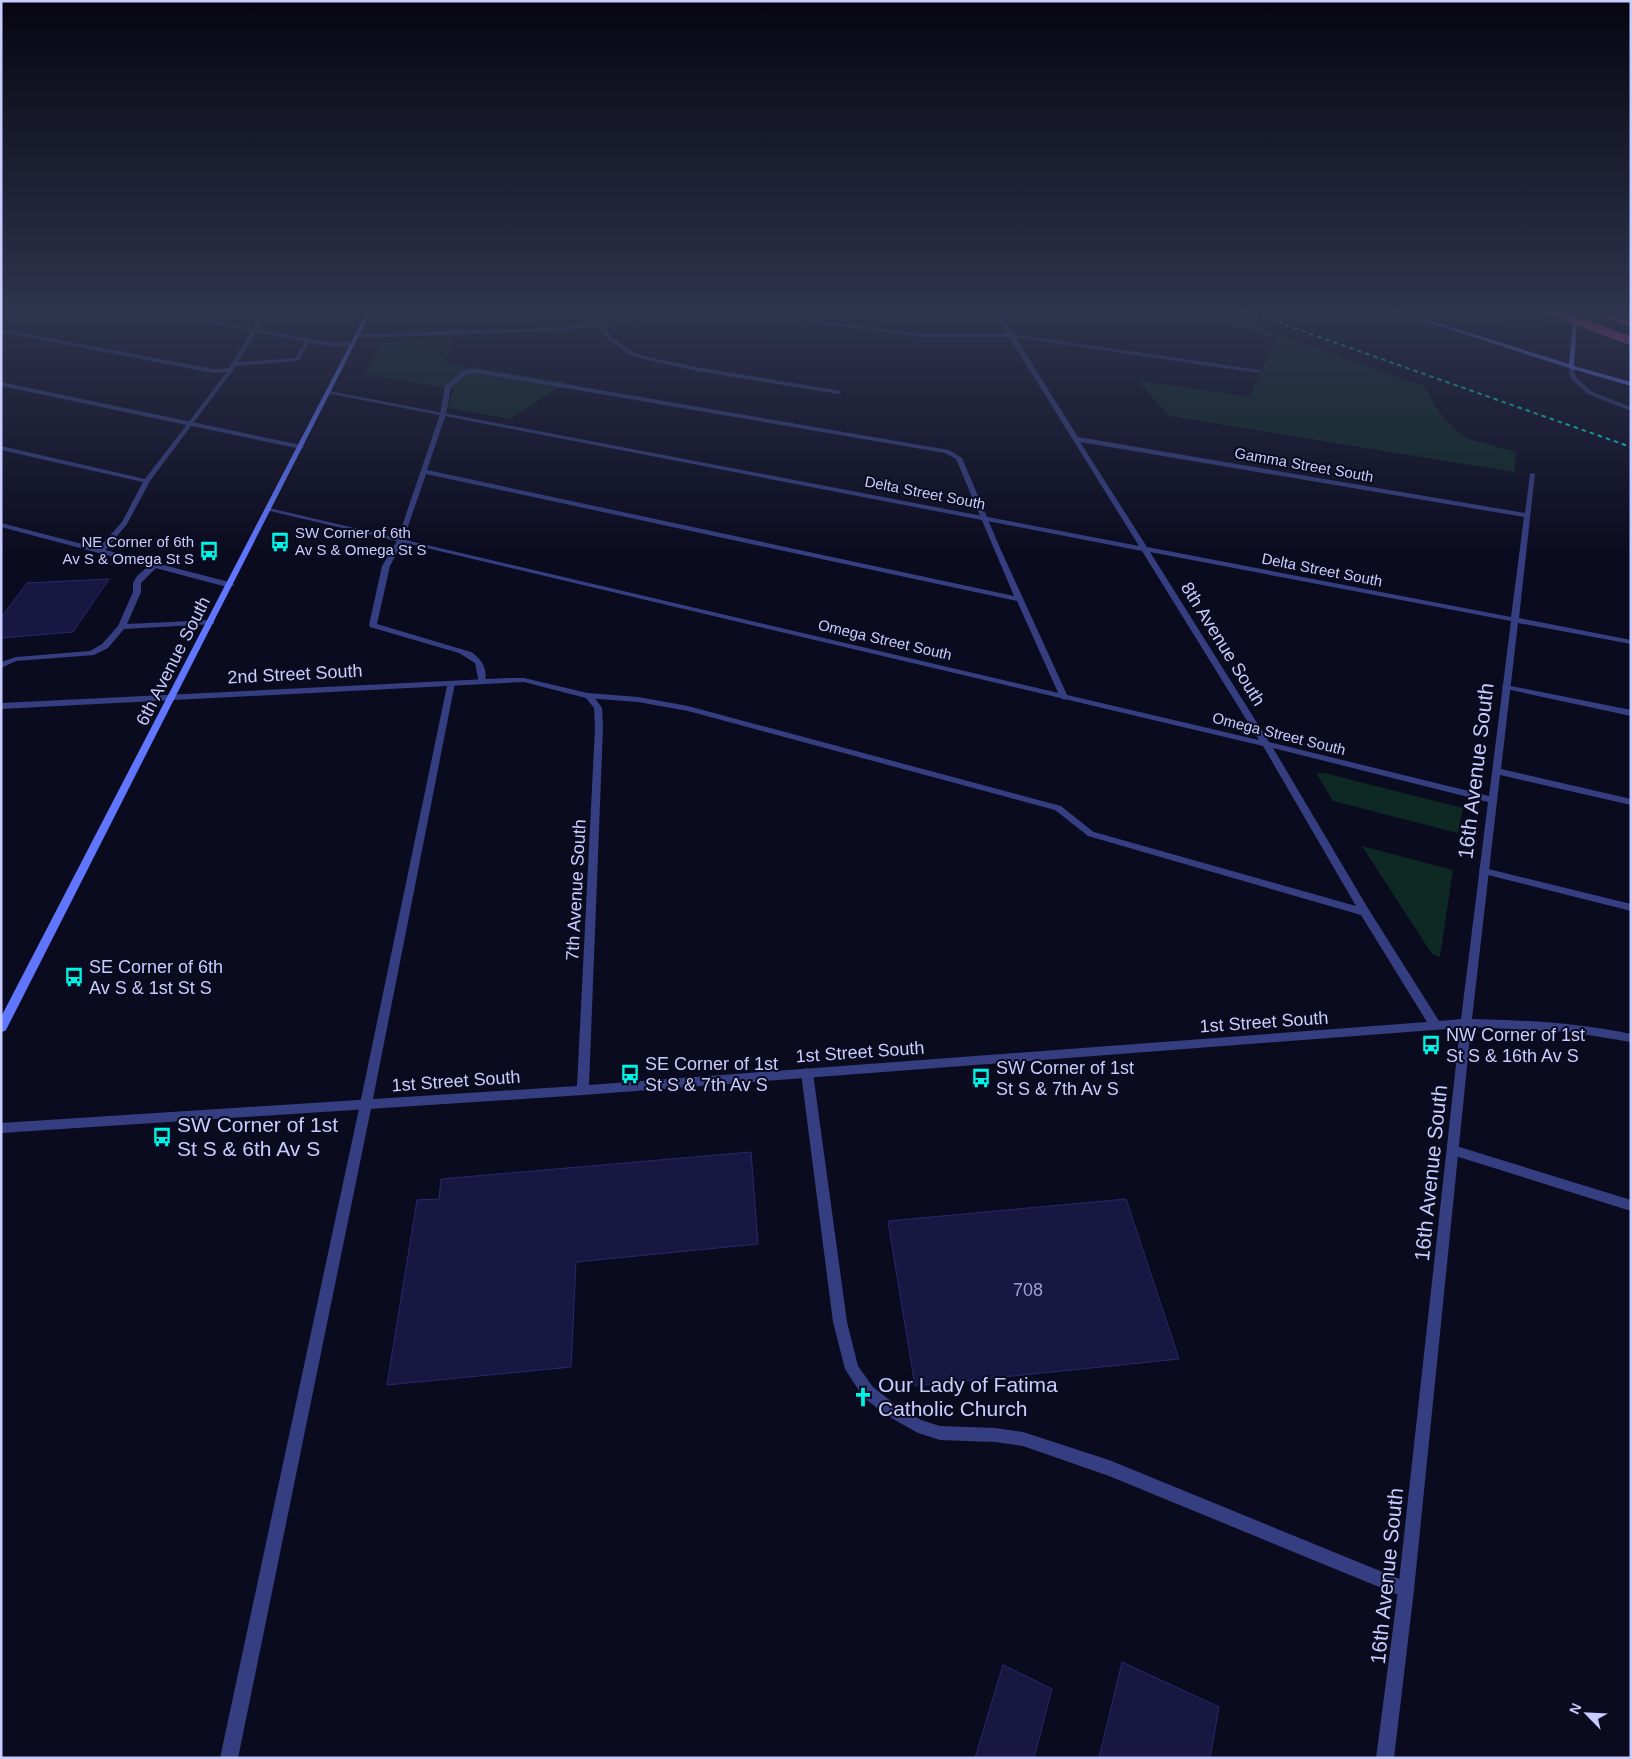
<svg xmlns="http://www.w3.org/2000/svg" width="1632" height="1759" font-family="Helvetica,sans-serif">
<style>
.green{fill:#0e2924}
.lines{fill:none;stroke-linecap:round;stroke-linejoin:round}
.stream{stroke:#092641;stroke-width:5}
.building{fill:#181741;stroke:#2a276e}
.lane{fill:#343e80;fill-rule:evenodd}
.street{fill:#343e80;fill-rule:evenodd}
.secondary{fill:#6076ff;fill-rule:evenodd}
.highway{fill:#ff44bc;fill-rule:evenodd}
.rail{stroke:#00f4e5;stroke-width:2;stroke-dasharray:4.5 4;stroke-linecap:butt}
.highway-bridge{stroke:#ff44bc;stroke-width:8}
.labels{text-anchor:middle;stroke-width:4;stroke-linejoin:round;paint-order:stroke}
.far-street-label{font-size:15px;fill:#c9ccff;stroke:#0b0b1f}
.far-poi-label{font-size:15px;fill:#c9ccff;stroke:#0b0b1f;text-anchor:start}
.street-label{font-size:18px;fill:#c9ccff;stroke:#0b0b1f}
.poi-label{font-size:18px;fill:#c9ccff;stroke:#0b0b1f;text-anchor:start}
.near-number-label{font-size:18px;fill:#9d9fd0}
.near-street-label{font-size:21px;fill:#c9ccff;stroke:#0b0b1f}
.near-poi-label{font-size:21px;fill:#c9ccff;stroke:#0b0b1f;text-anchor:start}
</style>
<rect width="100%" height="100%" fill="#0b0b1f"/>
<path class="green" d="M1116,308H1205L1424,386L1442,417L1466,438L1516,452L1514,472L1169,416L1137,380L1249,397L1276,339L1210,321Z
M454,338L445,363L567,382L510,419L448,408L453,389L364,374L379,346L383,342Z
M1316,773H1324L1463,808L1458,833L1333,801Z
M1362,846L1453,870L1440,957L1432,954Z"/>
<g class="lines">
<path class="stream" d="M1445,308L1508,322L1551,323"/>
</g>
<path class="building" d="M109,579L73,632L1,638V618L27,583Z
M751,1152L758,1244L576,1262L571,1367L387,1385L417,1200L439,1199L441,1179Z
M1126,1199L1179,1359L915,1386L888,1221Z
M1122,1662L1219,1707L1210,1758H1099Z
M1003,1665L1052,1689L1034,1758H975Z"/>
<g class="lines">
<path class="lane" d="M266,308H270L238,362L295,358L306,339H310L300,359L297,361L236,366L150,481L127,524L103,553L96,551L122,522L143,482L1,450V446L145,479L227,372L213,373L1,332V329L213,369L229,368Z
M477,369L949,450L962,458L1000,548L1068,697L1064,700L1060,697L1017,601L426,474L403,541L390,566L377,624L471,652C482,659 488,669 485,683H479L475,663L459,653L370,627L369,625L382,566L397,541L440,414L445,386L463,371ZM477,373L945,453L956,459L1014,596L427,470L446,414L451,387L467,374Z
M152,563L159,565L141,583V592L127,624L211,620H214V624L124,629L108,648L94,655L16,661L1,668V662L16,657L90,651L102,644L118,626L133,592V583L137,576Z
M448,681H454L455,683L372,1104L238,1758H220L360,1104Z
M1503,685H1506L1631,710V716L1506,689L1502,687Z
M589,693L638,697L688,706L1061,806L1096,834L1094,836H1088L1055,810L688,711L638,702L586,698V694Z
M1484,868L1631,904V911L1480,873L1479,871L1480,869Z
M807,1068L811,1070L813,1073L847,1322L858,1366L873,1387L896,1405L921,1420L940,1426L995,1428L1023,1432L1109,1460L1412,1584L1414,1590L1412,1596L1406,1598L1109,1476L1023,1446L995,1442L940,1440L918,1433L886,1415L863,1397L845,1369L833,1322L801,1073L803,1070Z
M1453,1145L1631,1200V1211L1449,1154L1447,1150L1449,1146Z"/>
<path class="street" d="M23,308H29L1,318V315Z
M129,308H138L328,342H353L356,344L353,346H328Z
M585,308H589L601,323L682,313H754L920,333H1007L992,308H996L1013,334L1260,370L1261,371L1258,373L1015,337L1078,437L1525,513L1530,474L1535,473L1519,618L1631,640V644L1518,623L1501,769L1631,799V805L1500,775L1472,1019C1525,1020 1578,1023 1631,1034V1042L1570,1032L1471,1027L1414,1590L1394,1758H1376L1398,1590L1460,1028L583,1095L1,1133V1123L577,1086L595,728L594,708L586,698L524,682L1,709V703L508,678H524L592,694L602,708L603,728L589,1085L1427,1022L1361,915L1088,836L1086,834L1088,832H1094L1356,906L1263,746L266,510L269,508L1259,740L1142,551L326,393L329,391L1139,546L1009,337H920L754,315H682L603,326L613,338L631,351L643,356L696,367L841,391V393L839,394L696,371L639,358L627,353L609,340L598,326L564,331L357,338L354,336L357,334L564,327L596,323ZM1080,442L1524,517L1511,617L1147,547ZM1150,552L1511,621L1489,796L1269,742ZM1273,748L1488,802L1461,1019L1439,1021L1369,910Z
M1569,366H1573L1576,377L1592,392L1631,407V411L1588,394L1570,378Z
M1,382L301,445L304,447L301,449L1,386Z
M1,523L233,583L234,585L230,587H227L1,527Z"/>
<path class="secondary" d="M369,308H373L7,1028L5,1031L1,1032V1017Z
M1384,308H1390L1569,364L1574,308H1578L1574,366L1631,382V386L1569,368Z"/>
<path class="highway" d="M1580,308H1590L1631,322V327Z"/>
<path class="rail" d="M1237,308L1631,447"/>
<path class="highway-bridge" d="M1541,308L1631,341"/>
</g>
<linearGradient id="sky" x2="0" y2="1"><stop stop-color="#060611"/><stop offset="0.56" stop-color="#2e344d"/><stop offset="1" stop-color="#2e344d" stop-opacity="0"/></linearGradient>
<rect width="1632" height="554" fill="url(#sky)"/>
<defs>
<symbol id="bus-bare" viewBox="-9 -9 18 18"><path d="M-5-6H5V4H4V6H2V4H-2V6H-4V4H-5ZM-3.5-4V0h7V-4ZM-3.5 1.2v1.5H-2V1.2ZM2 1.2v1.5H3.5V1.2Z" fill="#00f4e5" stroke="#0b0b1f" stroke-width="2.5" paint-order="stroke"/></symbol>
<symbol id="church-bare" viewBox="-9 -9 18 18"><path d="M-1.2-6h2.4v3.5h3.3v2.4h-3.3V6h-2.4V-.1h-3.3v-2.4h3.3Z" fill="#00f4e5" stroke="#0b0b1f" stroke-width="2.5" paint-order="stroke"/></symbol>
</defs>
<g fill-rule="evenodd">
<use href="#bus-bare" x="266" y="528" width="28" height="28"/>
<use href="#bus-bare" x="195" y="537" width="28" height="28"/>
<use href="#bus-bare" x="60" y="963" width="28" height="28"/>
<use href="#bus-bare" x="1417" y="1031" width="28" height="28"/>
<use href="#bus-bare" x="616" y="1060" width="28" height="28"/>
<use href="#bus-bare" x="967" y="1064" width="28" height="28"/>
<use href="#bus-bare" x="148" y="1123" width="28" height="28"/>
<use href="#church-bare" x="849" y="1383" width="28" height="28"/>
</g>
<g class="labels">
<g class="far-street-label">
<text transform="translate(1304 465) rotate(10)" y="5">Gamma Street South</text>
<text transform="translate(925 493) rotate(11)" y="5">Delta Street South</text>
<text transform="translate(1322 570) rotate(11)" y="5">Delta Street South</text>
<text transform="translate(885 640) rotate(13)" y="5">Omega Street South</text>
<text transform="translate(1279 734) rotate(14)" y="5">Omega Street South</text>
</g>
<g class="far-poi-label">
<text x="295" y="538">SW Corner of 6th<tspan x="295" dy="17">Av S &amp; Omega St S</tspan></text>
<text x="194" y="547" text-anchor="end">NE Corner of 6th<tspan x="194" dy="17">Av S &amp; Omega St S</tspan></text>
</g>
<g class="street-label">
<text transform="translate(1223 644) rotate(58)" y="6">8th Avenue South</text>
<text transform="translate(173 661) rotate(-63)" y="6">6th Avenue South</text>
<text transform="translate(295 674) rotate(-3)" y="6">2nd Street South</text>
<text transform="translate(576 890) rotate(-87)" y="6">7th Avenue South</text>
<text transform="translate(1264 1022) rotate(-4)" y="6">1st Street South</text>
<text transform="translate(860 1052) rotate(-4)" y="6">1st Street South</text>
<text transform="translate(456 1081) rotate(-4)" y="6">1st Street South</text>
</g>
<g class="poi-label">
<text x="89" y="973">SE Corner of 6th<tspan x="89" dy="21">Av S &amp; 1st St S</tspan></text>
<text x="1446" y="1041">NW Corner of 1st<tspan x="1446" dy="21">St S &amp; 16th Av S</tspan></text>
<text x="645" y="1070">SE Corner of 1st<tspan x="645" dy="21">St S &amp; 7th Av S</tspan></text>
<text x="996" y="1074">SW Corner of 1st<tspan x="996" dy="21">St S &amp; 7th Av S</tspan></text>
</g>
<g class="near-number-label">
<text x="1028" y="1296">708</text>
</g>
<g class="near-street-label">
<text transform="translate(1476 771) rotate(-83)" y="7">16th Avenue South</text>
<text transform="translate(1431 1173) rotate(-84)" y="7">16th Avenue South</text>
<text transform="translate(1387 1576) rotate(-84)" y="7">16th Avenue South</text>
</g>
<g class="near-poi-label">
<text x="177" y="1132">SW Corner of 1st<tspan x="177" dy="24">St S &amp; 6th Av S</tspan></text>
<text x="878" y="1392">Our Lady of Fatima<tspan x="878" dy="24">Catholic Church</tspan></text>
</g>
</g>
<rect width="1632" height="1759" fill="none" stroke="#c9ccff" stroke-width="5"/>
<g transform="translate(1587 1714) rotate(294)" stroke="#0b0b1f" stroke-width="4" paint-order="stroke">
<path d="M0-4L9 19L0 12L-9 19Z" fill="#c9ccff"/>
<text y="-8" font-size="14" font-weight="bold" text-anchor="middle" fill="#c9ccff">N</text>
</g>
</svg>
